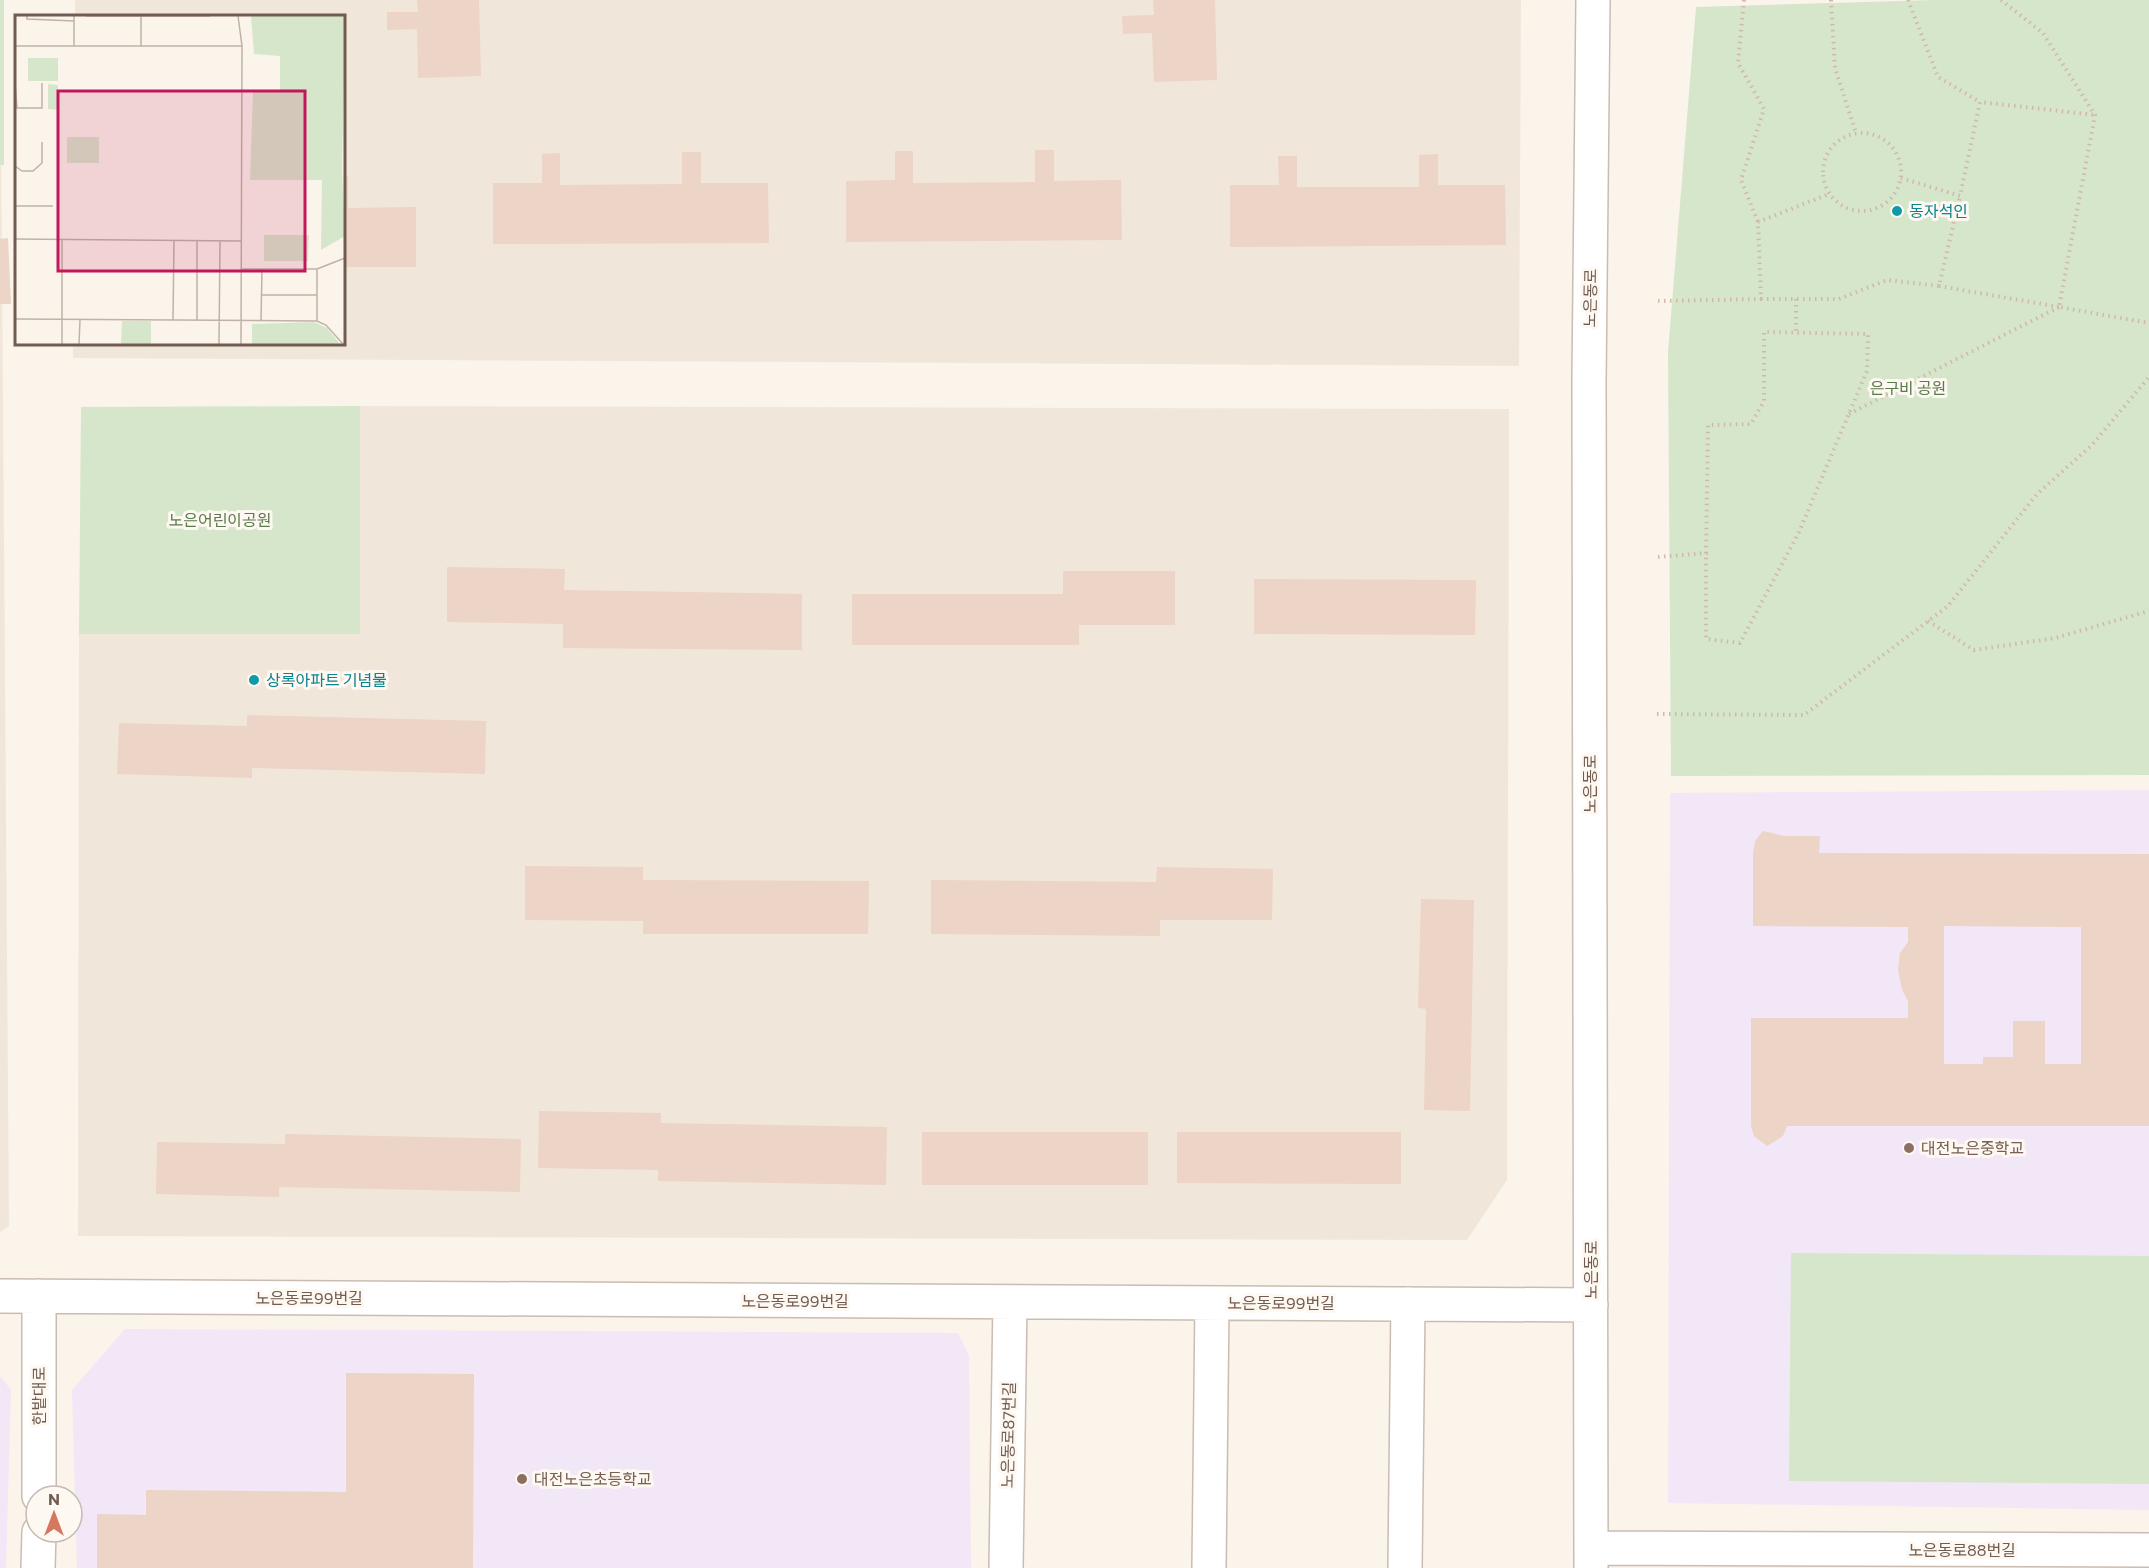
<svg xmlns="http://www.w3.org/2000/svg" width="2149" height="1568" font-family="Commissioner,'Noto Sans KR',sans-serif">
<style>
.residential{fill:#f1e6da}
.education{fill:#f1e7f7}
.green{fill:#d6e6ca}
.building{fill:#ecd4c6;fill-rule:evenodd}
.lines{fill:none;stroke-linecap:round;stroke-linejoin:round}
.minor-casing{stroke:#cbbcb1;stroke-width:36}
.path{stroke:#d1b8a8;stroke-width:4;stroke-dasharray:1.5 4.5;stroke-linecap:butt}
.minor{stroke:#fff;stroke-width:33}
.culture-dot{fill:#0f9aa8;stroke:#fdf8f1;stroke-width:2}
.education-dot{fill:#8d6e63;stroke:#fdf8f1;stroke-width:2}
.labels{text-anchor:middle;stroke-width:6;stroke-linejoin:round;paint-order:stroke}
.culture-label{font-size:16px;fill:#0d838f;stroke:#fdf8f1;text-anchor:start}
.street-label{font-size:16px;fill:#725c51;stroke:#fdf8f1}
.park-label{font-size:16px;fill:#5c7b4d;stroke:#fdf8f1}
.education-label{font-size:16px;fill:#785e54;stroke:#fdf8f1;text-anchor:start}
.inset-road{fill:none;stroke:#c0b2a8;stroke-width:1.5}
.view{fill:#c2185b;fill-opacity:0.15;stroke:#c2185b;stroke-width:3}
.inset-edge{fill:none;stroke:#725c51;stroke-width:3}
</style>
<rect width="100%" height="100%" fill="#faf4eb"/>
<path class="residential" d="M0,0L9,1226L0,1232Z
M75,0H1521L1519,366L73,358V344H344V16H75Z
M360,406L1509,409L1507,1180L1467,1240L78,1236L79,634H359Z"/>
<path class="education" d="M2149,790V1510L1668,1503L1670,793Z
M125,1329L958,1333L969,1356L971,1568H77L72,1390Z
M0,1376L11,1390L6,1568H0Z"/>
<path class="green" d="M0,0H4V165H0Z
M1934,0H2149V775L1671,776L1668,352L1696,7Z
M360,406V634H79L81,407Z
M1791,1253L2149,1256V1484L1789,1481Z"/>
<path class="building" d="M417,0H479L481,76L418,78L417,29L387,30V12H418Z
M1153,0H1215L1217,80L1154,82L1152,33L1123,34L1122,16L1154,15Z
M1035,150H1054V181L1121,180L1122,240L846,242V181L895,180V151H913V183L1035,182Z
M682,152H701V183H768L769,243L493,244V183H542V154L560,153V185L682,184Z
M1438,154V185H1505L1506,245L1230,247V185H1279L1278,156H1297V187H1419V155Z
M344,176H348V208L416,207V267H344Z
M8,238L11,304H0V239Z
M447,567L565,569L564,590L802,594V650L563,648V624L447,622Z
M1063,571H1175V625H1079V645H852V594H1063Z
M1254,579L1476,580L1475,635L1254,634Z
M247,715L486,721L485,774L252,768V778L117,774L119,723L247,726Z
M1763,831L1784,836H1820L1819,853L2149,854V1126H1787L1783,1136L1767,1146L1754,1136L1751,1126V1018H1908V1001L1902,990L1898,970L1900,953L1908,942V927L1753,926V853L1755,841ZM1944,926L2081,927V1064H2045V1021H2013V1057H1983V1064H1944Z
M525,866L643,867V880L869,881L868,934H643V921L525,920Z
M1157,867L1273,869L1272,920H1160V936L931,934V880L1156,882Z
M1421,899L1474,900L1470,1111L1424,1110L1426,1009L1418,1008Z
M539,1111L661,1113V1123L887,1127L886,1185L658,1181V1170L538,1168Z
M922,1132H1148V1185H922Z
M1177,1132H1401V1184L1177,1183Z
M285,1134L521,1139L520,1192L279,1187V1197L156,1194L157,1142L285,1144Z
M346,1373L474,1374L473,1568H97V1514L146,1515V1490L346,1492Z"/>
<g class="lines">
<defs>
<path id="minor" d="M0,1296L1591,1305
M39,1496V1296
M1591,1548L2149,1550
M38,1568L39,1532
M1006,1568L1010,1302
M1209,1568L1212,1303
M1405,1568L1408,1304
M1591,1568L1589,380L1593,0"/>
</defs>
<use href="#minor" class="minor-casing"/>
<path class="path" d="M1744,0L1738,63L1764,109L1741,180L1758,222
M1831,0L1835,68L1856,133
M1908,0L1938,77L1980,102
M2001,0L2043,33L2095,115L2059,307L2149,323
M1823 172a39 39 0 1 1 78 0a39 39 0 1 1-78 0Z
M1901,178L1960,196L1980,102L2095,115
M1939,286L2059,307
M1761,299H1839L1887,280L1939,286L1960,196
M1796,299V331
M1658,301L1761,299L1758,222L1829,194
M1849,414L2059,307
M1658,557L1706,553L1708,425L1751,424L1764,401V332L1868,334L1867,371L1799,532L1740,643L1706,639V553
M1928,621L1974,650L2055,638L2149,611
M1657,714L1804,715L1948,606L2037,494L2092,445L2149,377"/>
<use href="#minor" class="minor"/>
</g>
<g class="culture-dot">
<circle cx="1897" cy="211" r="6"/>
<circle cx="254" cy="680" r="6"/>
</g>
<g class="education-dot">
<circle cx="1909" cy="1148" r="6"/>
<circle cx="522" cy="1479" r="6"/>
</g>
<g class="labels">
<g class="culture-label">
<text x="1909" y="217">동자석인</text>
<text x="266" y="686">상록아파트 기념물</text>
</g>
<g class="street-label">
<text transform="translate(1590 298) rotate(-89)" y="6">노은동로</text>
<text transform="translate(1590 784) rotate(-90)" y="6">노은동로</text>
<text transform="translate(1591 1270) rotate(-90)" y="6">노은동로</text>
<text x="309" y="1304">노은동로99번길</text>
<text x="795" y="1307">노은동로99번길</text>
<text x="1281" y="1309">노은동로99번길</text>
<text transform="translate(39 1396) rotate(-90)" y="6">한밭대로</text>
<text transform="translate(1008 1435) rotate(-89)" y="6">노은동로87번길</text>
<text x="1962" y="1556">노은동로88번길</text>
</g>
<g class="park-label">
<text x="1908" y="394">은구비 공원</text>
<text x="220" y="526">노은어린이공원</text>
</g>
<g class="education-label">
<text x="1921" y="1154">대전노은중학교</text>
<text x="534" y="1485">대전노은초등학교</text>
</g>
</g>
<g transform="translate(15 15)">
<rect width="330" height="330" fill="#faf4eb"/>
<path d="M236,1H330L327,154L330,221L306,235L307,165H235L238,76L265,75V41L239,39ZM13,43H43V66H13ZM33,69L43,70V95L33,94ZM52,122H84V148H52ZM249,220H294L293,246H249ZM107,306H136V329H106ZM299,307L312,313L325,329H237V309Z" fill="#d6e6ca"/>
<path class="inset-road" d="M12,1V4L59,6M71,1H195M223,1L227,31L226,329M0,31H227M59,31V1M126,31V1M0,68L2,93M0,93H27V68M0,151L7,156H18L27,148V127M0,191H38M0,224L226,226M226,254H302V306M302,254L330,243M247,280H302M0,304L302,306L311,310L328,329M158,305L159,225M182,305V225M246,306L247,254M47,329V225M64,329L65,305M204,329L205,226"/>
<path class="view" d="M43,76H290V256H43Z"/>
<rect width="330" height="330" class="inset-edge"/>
</g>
<g transform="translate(54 1514)"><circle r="28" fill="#fdf8f1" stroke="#c5bab1" stroke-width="1.5"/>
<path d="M0-4.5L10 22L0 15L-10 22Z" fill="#d47860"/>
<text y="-9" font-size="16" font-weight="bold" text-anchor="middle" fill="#725c51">N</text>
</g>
</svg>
